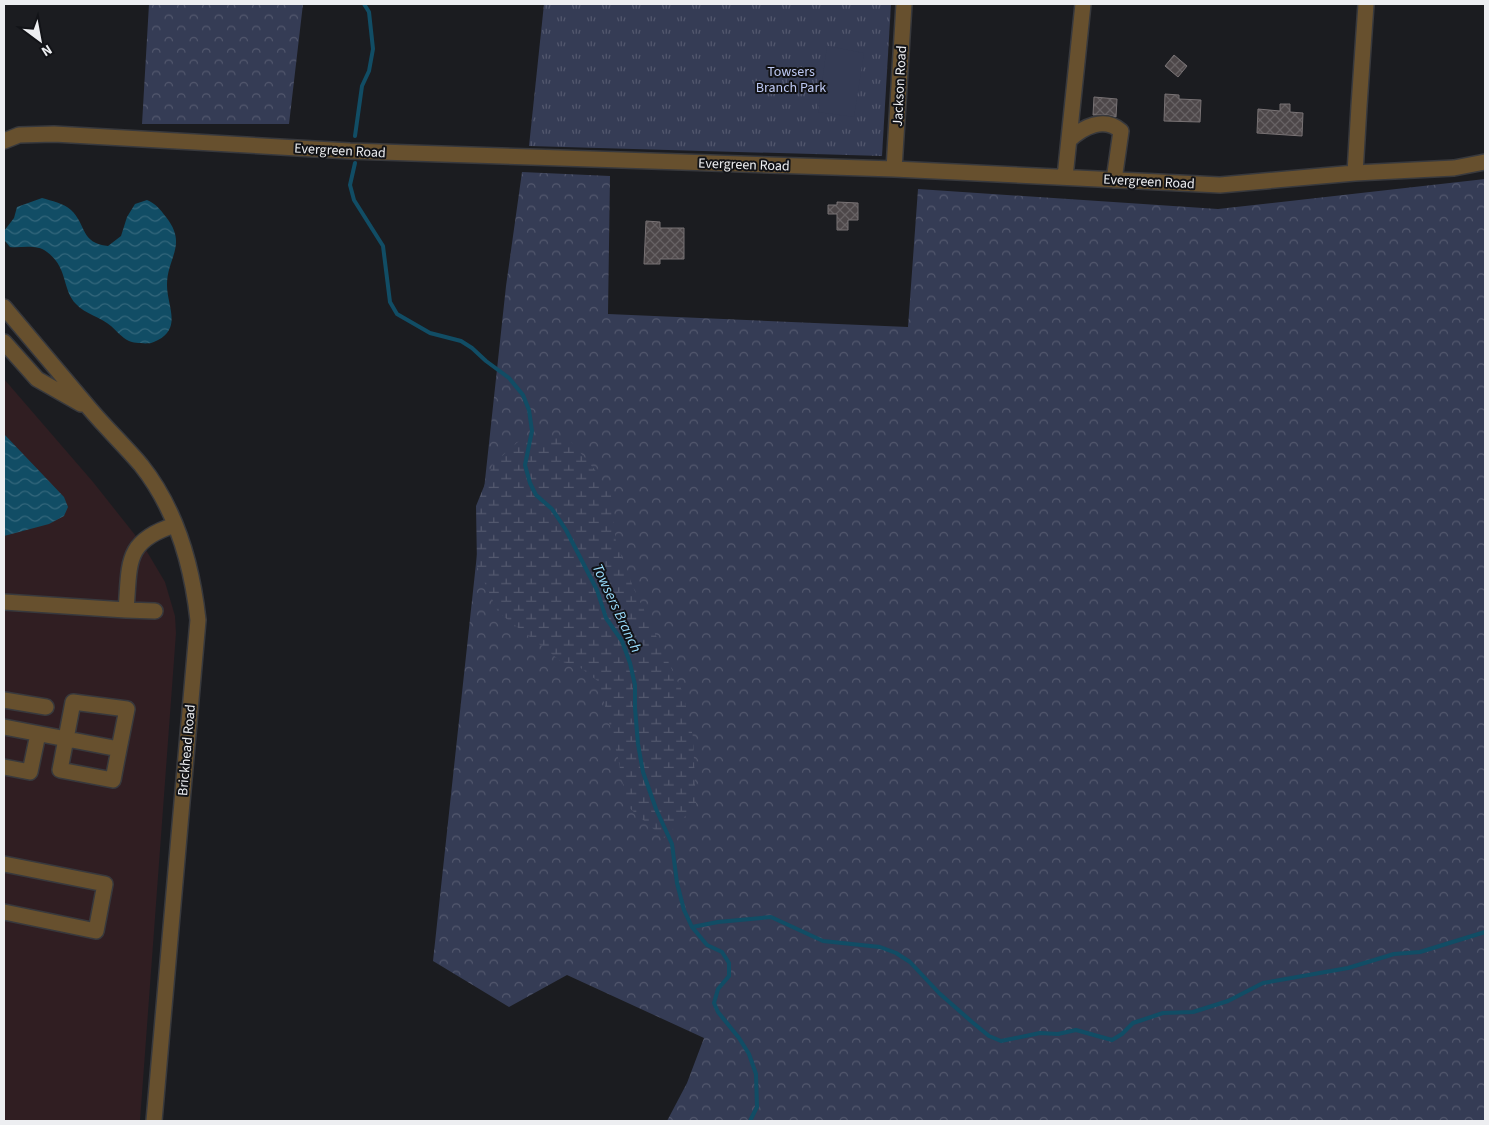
<svg xmlns="http://www.w3.org/2000/svg" width="1489" height="1125" font-family="'Source Sans 3',sans-serif">
<style>
.commercial{fill:#301e22}
.grass{fill:url(#grass-tufts)}
.forest{fill:url(#forest-crowns)}
.wetland{fill:url(#wetland-marsh)}
.pitch{fill:#353c55}
.water{fill:url(#water-waves)}
.lines{fill:none;stroke-linecap:round;stroke-linejoin:round}
.stream{stroke:#114d65;stroke-width:4}
.building{fill:url(#building-cross-hatch);stroke:#787274}
.minor-casing{stroke:#38393d;stroke-width:18}
.minor{stroke:#67502e;stroke-width:15}
.labels{text-anchor:middle;stroke-width:4;stroke-linejoin:round;paint-order:stroke}
.park-label{font-size:14px;fill:#bdc8f2;stroke:#121317}
.street-label{font-size:14px;fill:#edeef1;stroke:#121317}
.water-label{font-size:15px;font-style:italic;fill:#9addfd;stroke:#121317}
</style>
<defs>
<pattern id="grass-tufts" width="24" height="20" patternUnits="userSpaceOnUse" patternTransform="scale(1.25)"><rect width="24" height="20" fill="#353c55"/><path d="M3 7l-1-3M5 7V3M7 7l1-3M15 17l-1-3M17 17v-4M19 17l1-3" fill="none" stroke="#53586e"/></pattern>
<pattern id="forest-crowns" width="20" height="18" patternUnits="userSpaceOnUse" patternTransform="scale(1.25)"><rect width="20" height="18" fill="#353c55"/><path d="M2 6a3 3 0 1 1 6 0M12 15a3 3 0 1 1 6 0" fill="none" stroke="#53586e"/></pattern>
<pattern id="wetland-marsh" width="20" height="14" patternUnits="userSpaceOnUse" patternTransform="scale(1.25)"><rect width="20" height="14" fill="#353c55"/><path d="M1 5h8M5 5V1M11 12h8M15 12V8" fill="none" stroke="#53586e"/></pattern>
<pattern id="water-waves" width="16" height="10" patternUnits="userSpaceOnUse" patternTransform="scale(1.25)"><rect width="16" height="10" fill="#114d65"/><path d="M0 5q4-4 8 0t8 0" fill="none" stroke="#34677c"/></pattern>
<pattern id="building-cross-hatch" width="8" height="8" patternUnits="userSpaceOnUse" patternTransform="scale(1.25)"><rect width="8" height="8" fill="#4d4749"/><path d="M0 0l8 8M0 8l8-8" fill="none" stroke="#676264"/></pattern>
</defs>
<rect width="100%" height="100%" fill="#1b1c20"/>
<path class="commercial" d="M4,379L93,482L143,545L165,582L175,616L176,633L140,1121H4Z"/>
<path class="grass" d="M544,4H891L882,156L529,146Z"/>
<path class="forest" d="M149,4H303L289,124H142Z
M522,172L610,176L608,314L908,327L918,189L1218,209L1485,179V1121H667L687,1083L704,1038L567,975L509,1007L433,961L506,286Z"/>
<path class="wetland" d="M566,436L595,470L611,495L616,542L633,587L683,693L693,737L696,805L664,838L627,806L618,758L599,682L577,665L562,662L498,612L477,566L476,506L493,464L519,441Z"/>
<path class="pitch" d="M827,46L864,53L854,117L818,112Z"/>
<path class="water" d="M42,198C52,201 63,203 71,210C87,225 80,243 108,246L121,236L127,217L135,204L147,200C156,204 160,209 166,217C188,245 167,257 167,285C167,306 182,327 158,340C156,341 154,342 151,343C146,344 133,343 129,341C121,337 117,331 111,326C101,317 85,314 76,304C62,290 68,267 47,252C37,244 22,248 10,247L5,241L4,231L14,218L17,207Z
M4,434L64,497L68,507L64,516L49,524L4,536Z"/>
<g class="lines">
<path class="stream" d="M355,136L362,86L369,71L373,49L369,12L364,4
M355,163L350,185L354,200L383,246L390,302L397,314L430,333L461,341L472,348L486,361L509,378L523,395L529,410L532,431L525,465L530,483L536,495L552,509L566,530L597,590L606,618L622,641L630,663L635,685V708L638,744L643,772L656,809L672,844L677,883L684,910L692,927L707,945L722,952L729,963V976L718,989L714,1003L718,1012L739,1038L749,1054L756,1074L757,1107L750,1121
M692,927L718,922L771,917L823,941L880,947L896,953L910,962L939,993L972,1022L989,1036L1001,1041L1040,1033L1058,1034L1076,1030L1112,1040L1122,1034L1133,1023L1163,1013L1193,1012L1228,1001L1263,983L1348,968L1394,954L1420,952L1485,932"/>
</g>
<path class="building" d="M1174,55L1187,66L1178,77L1165,66Z
M1165,94L1179,95V99L1201,100L1200,122L1164,121Z
M1094,97L1117,99L1116,117L1108,115H1093Z
M1280,104H1290V112L1303,113L1302,136L1257,133L1258,109L1280,111Z
M837,202L858,203V220H848V230H837V214H828V205H837Z
M646,221L660,222V228H684V259H660V264H644Z"/>
<g class="lines">
<defs>
<path id="minor" d="M1069,140C1083,127 1104,116 1121,131L1114,180
M4,141L19,135L54,134L350,151L894,169L1220,185L1355,173L1454,168L1485,162
M894,169L904,4
M1355,173L1359,106L1366,4
M1065,177L1083,4
M4,307C33,341 61,375 90,409C106,428 125,446 141,465C176,509 192,565 198,620L154,1121
M4,342L37,379L81,404
M4,602L126,610C130,563 124,541 175,525
M126,610L155,611
M4,700L46,707
M4,727L119,749L113,780L60,770L73,702L127,709L119,749
M4,767L30,772L38,734
M4,864L105,884L96,931L4,912"/>
</defs>
<use href="#minor" class="minor-casing"/>
<use href="#minor" class="minor"/>
</g>
<g class="labels">
<g class="park-label">
<text x="791" y="76">Towsers<tspan x="791" dy="16">Branch Park</tspan></text>
</g>
<g class="street-label">
<text transform="translate(899 86) rotate(-87)" y="5">Jackson Road</text>
<text transform="translate(340 150) rotate(3)" y="5">Evergreen Road</text>
<text transform="translate(744 164) rotate(2)" y="5">Evergreen Road</text>
<text transform="translate(1149 181) rotate(3)" y="5">Evergreen Road</text>
<text transform="translate(186 750) rotate(-85)" y="5">Brickhead Road</text>
</g>
<g class="water-label">
<text transform="translate(617 608) rotate(65)" y="5">Towsers Branch</text>
</g>
</g>
<rect width="1489" height="1125" fill="none" stroke="#edeef1" stroke-width="10"/>
<g transform="translate(40 40) rotate(148)" stroke="#121317" stroke-width="4" paint-order="stroke">
<path d="M0-4L9 19L0 12L-9 19Z" fill="#edeef1"/>
<text y="-8" font-size="14" font-weight="bold" text-anchor="middle" fill="#edeef1">N</text>
</g>
</svg>
